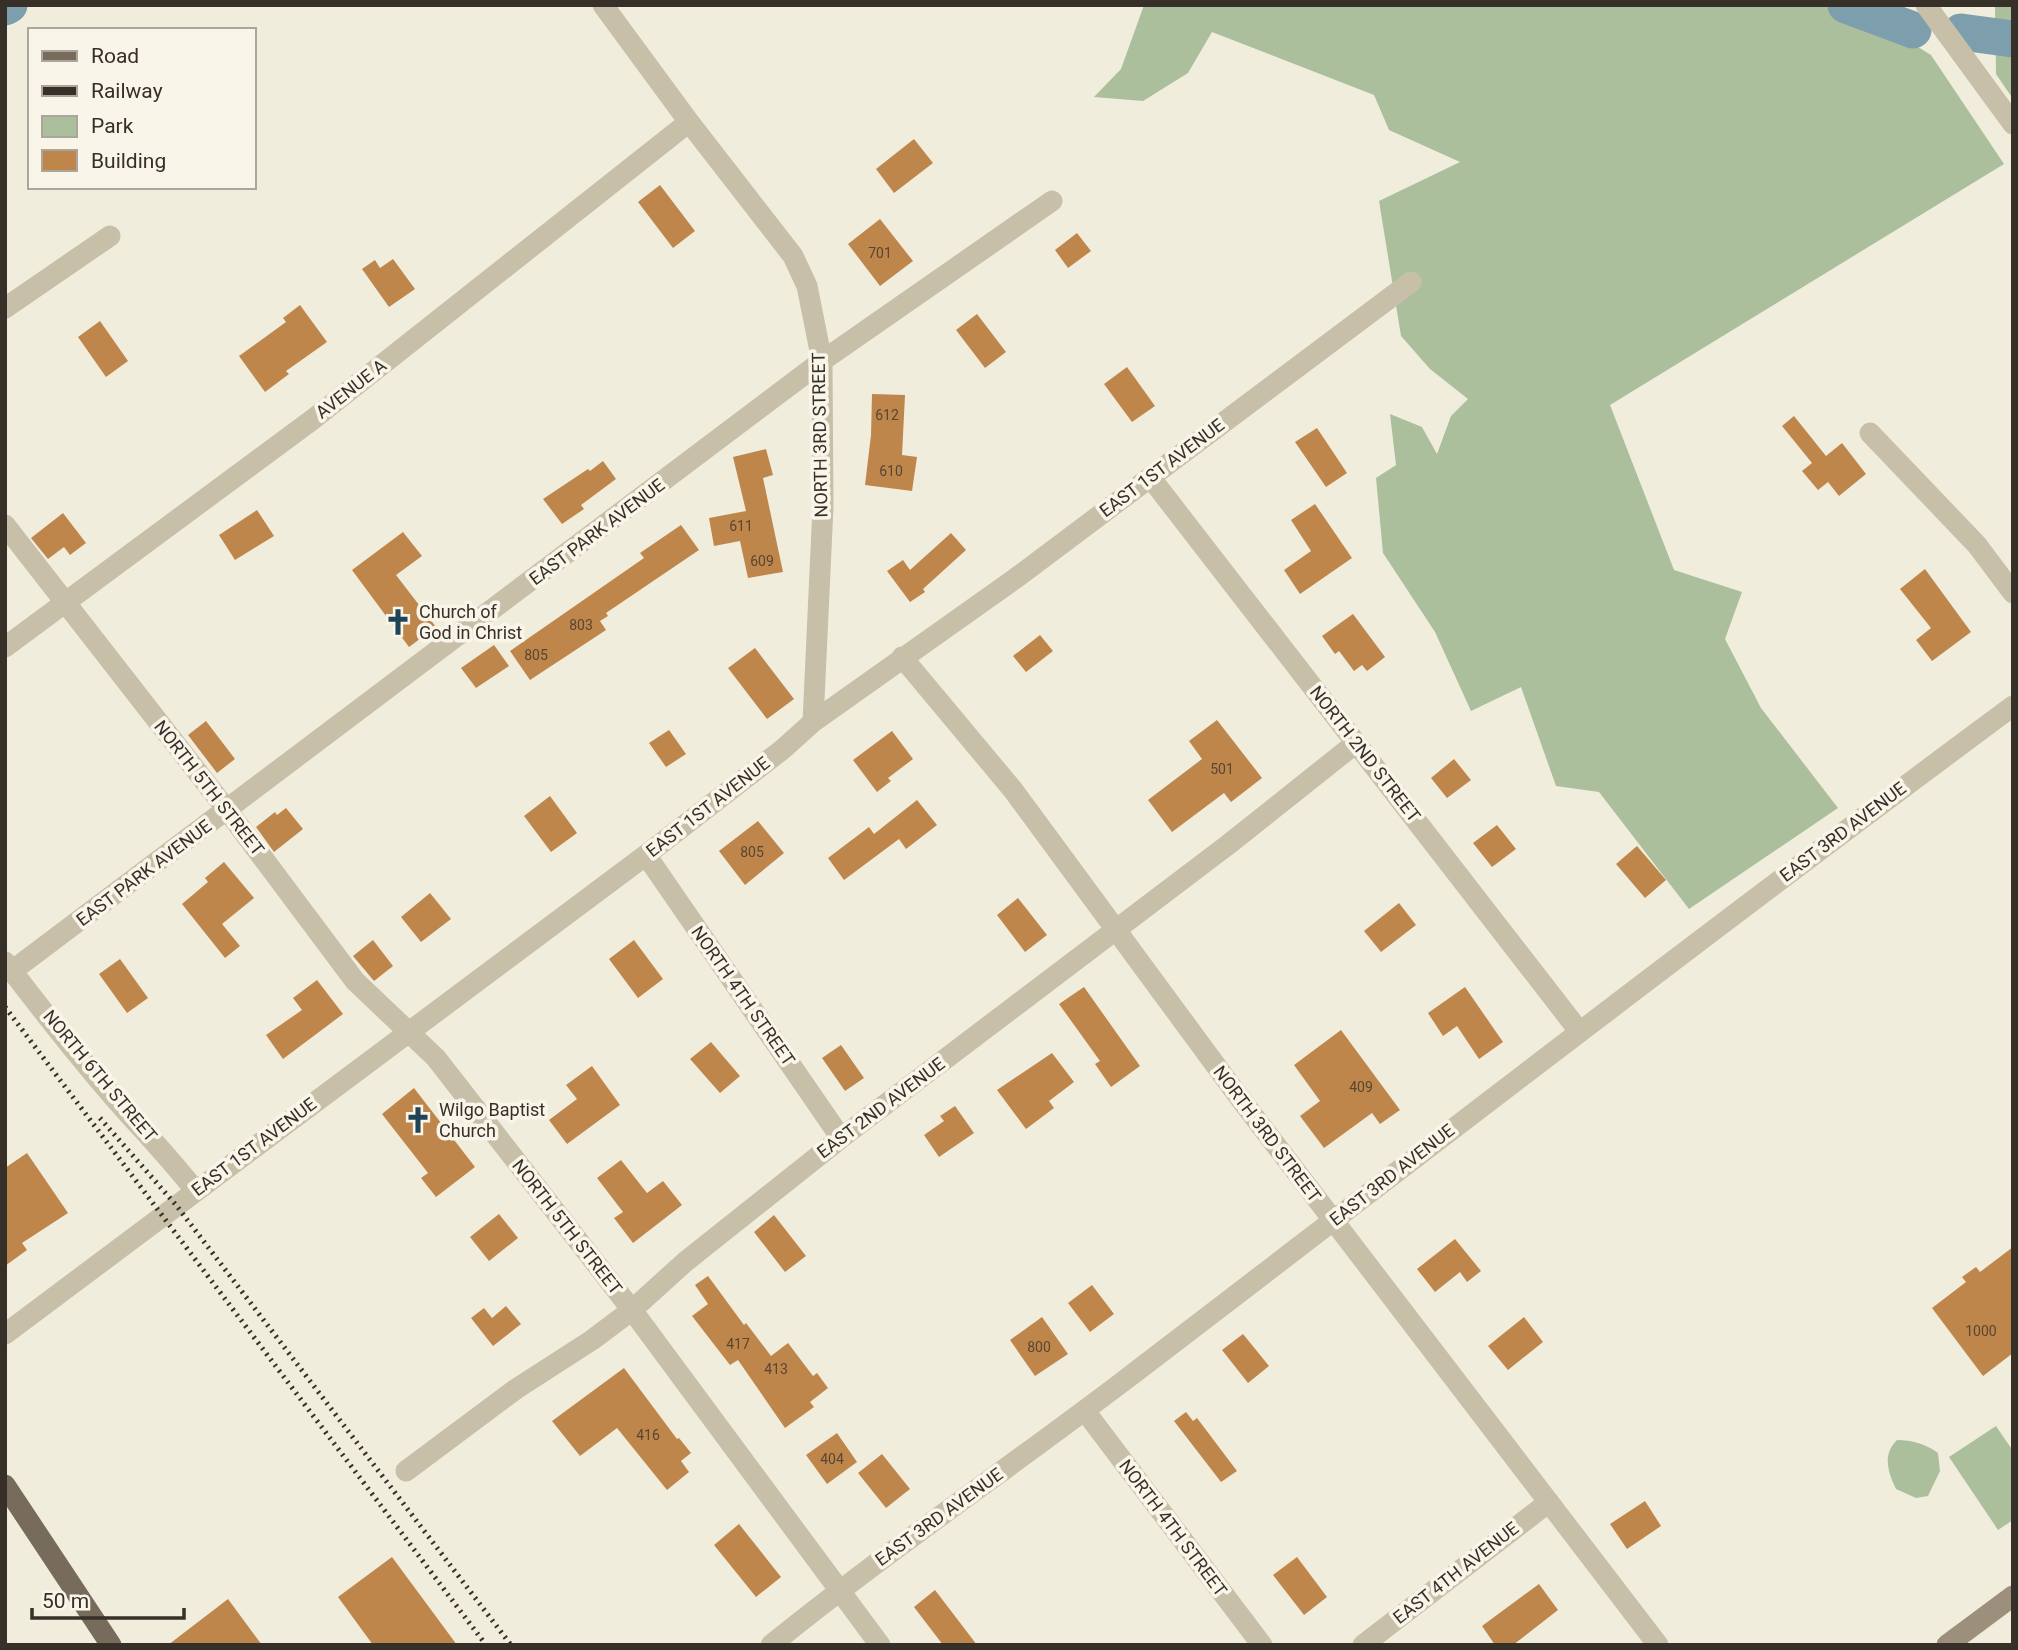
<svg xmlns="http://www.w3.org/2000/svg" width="2018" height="1650" font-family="Roboto,sans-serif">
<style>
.green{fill:#abbf9d}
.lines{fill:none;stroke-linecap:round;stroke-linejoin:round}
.river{stroke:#7d9eac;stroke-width:37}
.building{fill:#bf864c}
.street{stroke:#c8bfa9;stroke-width:21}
.secondary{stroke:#9c8f7b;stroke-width:21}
.primary{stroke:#776b5b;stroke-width:21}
.rail{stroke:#363029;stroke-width:5;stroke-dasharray:2 5;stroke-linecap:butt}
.labels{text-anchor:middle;stroke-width:7;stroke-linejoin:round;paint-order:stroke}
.number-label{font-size:14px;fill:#584632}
.street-label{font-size:18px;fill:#363029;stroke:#f9f5e9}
.poi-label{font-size:18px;fill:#363029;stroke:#f9f5e9;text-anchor:start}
</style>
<rect width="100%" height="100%" fill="#f1eddd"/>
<path class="green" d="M1144,5H1850L1931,55L2004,164L1610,405L1674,570L1742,592L1725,639L1761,708L1838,808L1689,909L1599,792L1556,786L1521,687L1471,711L1435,632L1383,553L1376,478L1396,465L1390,414L1422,427L1437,454L1451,416L1468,399L1430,369L1401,336L1379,201L1460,162L1389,130L1374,95L1212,32L1188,73L1143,101L1094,97L1121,69Z
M1995,5H2013V99L1996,74Z
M1996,1426L2013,1451V1520L1998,1530L1949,1457Z
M1897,1440C1912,1440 1926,1444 1938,1453L1940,1471L1928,1496L1916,1498L1896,1489C1888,1473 1882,1454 1897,1440Z"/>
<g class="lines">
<path class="river" d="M1846,5L1913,30
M5,7L9,5
M1961,32L2013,39"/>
</g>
<path class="building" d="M914,139L933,163L894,193L876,169Z
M660,185L695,231L673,248L638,202Z
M880,219L913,261L880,286L848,244Z
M1077,233L1091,251L1068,268L1055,250Z
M393,259L415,289L389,307L362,269L375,260L380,268Z
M300,305L327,342L286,371L289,374L265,392L239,356L286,322L283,318Z
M977,314L1006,352L985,368L956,330Z
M100,321L128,361L106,377L78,337Z
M1127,367L1155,406L1132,422L1104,384Z
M872,394L905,395L902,455L917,457L912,491L865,485L871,435Z
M1794,416L1826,456L1842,443L1866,474L1839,496L1828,482L1818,490L1802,471L1812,463L1782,426Z
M1317,428L1347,473L1326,487L1295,442Z
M766,449L773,475L763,478L783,572L748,578L740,541L714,546L709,518L746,511L733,457Z
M603,461L616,479L581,505L584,509L562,524L543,499L588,469L590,471Z
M1315,504L1352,558L1300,594L1284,570L1311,551L1291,520Z
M257,510L274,536L235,560L219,535Z
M63,513L86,543L70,555L64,547L48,559L31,538Z
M681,525L699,550L606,613L608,616L600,621L606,630L530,680L510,651L644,558L640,553Z
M403,532L422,556L396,575L436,627L409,647L352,570Z
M951,533L966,550L923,589L925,592L910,602L887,571L903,560L910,570Z
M1925,569L1971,632L1932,661L1916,640L1931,628L1900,589Z
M1353,614L1385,657L1367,671L1362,665L1354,671L1339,651L1335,654L1322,636Z
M1040,635L1053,651L1026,672L1013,656Z
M494,645L509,666L476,688L461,668Z
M755,648L794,699L767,719L728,668Z
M1217,720L1262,778L1231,802L1224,793L1172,832L1148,800L1202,759L1189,741Z
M206,721L235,759L217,773L188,735Z
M669,730L686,754L666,767L649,743Z
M892,731L913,759L888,778L891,781L877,792L853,760Z
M1454,759L1471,780L1447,798L1431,778Z
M550,796L577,833L551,852L524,816Z
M917,800L937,825L906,849L899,839L844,880L828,858L869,827L874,834Z
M286,808L303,829L274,852L256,827L275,812L277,815Z
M758,821L784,853L745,885L719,851Z
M1497,825L1516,849L1492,867L1473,843Z
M1637,846L1666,880L1645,898L1616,864Z
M224,862L254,898L222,924L240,946L225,958L182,904L208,882L205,878Z
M430,893L451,919L421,942L401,917Z
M1018,898L1047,935L1025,952L997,915Z
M1399,903L1416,925L1381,952L1364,931Z
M373,940L393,966L374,981L353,956Z
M634,940L663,979L638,998L609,959Z
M120,959L148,998L127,1013L99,974Z
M317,980L343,1014L283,1059L266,1035L302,1010L293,998Z
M1084,987L1140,1066L1111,1087L1095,1064L1100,1061L1059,1004Z
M1465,987L1503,1042L1479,1059L1457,1026L1443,1036L1428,1013Z
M1341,1030L1400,1110L1380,1124L1372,1113L1324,1148L1300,1116L1320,1101L1294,1065Z
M711,1042L740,1076L720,1093L690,1059Z
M841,1045L864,1078L845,1091L822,1058Z
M1052,1053L1074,1082L1049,1101L1054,1108L1026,1129L997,1090Z
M592,1066L620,1105L567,1144L549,1120L577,1099L566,1085Z
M414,1088L475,1167L436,1197L421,1178L428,1173L382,1114Z
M955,1106L974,1133L939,1157L924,1135L944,1121L940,1116Z
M27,1153L68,1213L22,1243L27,1250L5,1266V1168Z
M621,1160L647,1193L663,1181L682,1205L633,1243L614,1218L623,1212L597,1178Z
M499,1214L518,1238L489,1261L470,1237Z
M774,1215L806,1256L785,1272L754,1232Z
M1455,1239L1481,1271L1467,1282L1460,1272L1435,1292L1417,1269Z
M2013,1247V1353L1983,1376L1932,1308L1966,1282L1962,1277L1976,1267L1980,1272Z
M708,1276L744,1325L746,1323L771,1356L788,1343L813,1376L817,1373L828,1388L810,1402L814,1407L785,1428L738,1360L730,1365L692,1316L708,1304L695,1285Z
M1092,1285L1114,1314L1090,1332L1068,1303Z
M506,1306L521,1324L493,1346L471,1318L484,1308L492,1318Z
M1042,1317L1068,1354L1035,1376L1010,1340Z
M1524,1317L1543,1342L1508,1370L1488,1346Z
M1243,1334L1269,1366L1248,1383L1222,1350Z
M624,1368L677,1439L679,1438L691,1453L681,1461L689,1472L667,1490L617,1428L580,1456L552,1421Z
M1186,1412L1193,1421L1197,1418L1237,1471L1221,1482L1174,1421Z
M837,1433L857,1462L827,1484L806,1455Z
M882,1454L910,1489L886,1508L858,1473Z
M1645,1501L1661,1526L1627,1549L1610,1524Z
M739,1524L781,1577L756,1597L714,1545Z
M392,1557L457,1645H373L338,1597Z
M1297,1557L1327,1597L1304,1615L1273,1575Z
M1539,1584L1558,1610L1513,1645H1495L1482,1626Z
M935,1590L977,1645H943L914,1607Z
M228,1599L262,1645H168Z"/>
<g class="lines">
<path class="street" d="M603,5L689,122L793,256L807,286L822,361L823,507L813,722
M1926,5L2013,124
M5,308L110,236
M1870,433L1977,545L2013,593
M1150,477L1579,1031
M5,525L227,810L355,981L436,1058L632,1310L880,1645
M5,647L312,420L689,122
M902,657L1013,790L1239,1097L1658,1645
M646,855L841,1138
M5,962C50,1020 96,1080 146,1133C163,1152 179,1170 195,1190
M12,971L822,361L1052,201
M5,1334L646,855L783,749L813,722L1016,578L1411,282
M1085,1411L1262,1645
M406,1471L516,1389L592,1340L632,1310L685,1262L841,1138L1229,844L1356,743
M771,1645C885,1553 1005,1471 1121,1383C1418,1156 1713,928 2013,706
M1363,1645L1549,1502"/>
<path class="secondary" d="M1947,1645L2013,1596"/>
<path class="primary" d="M5,1485L111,1645"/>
<path class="rail" d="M5,1007L486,1645
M100,1118L176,1205L511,1645"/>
</g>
<defs>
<symbol id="church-bare" viewBox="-9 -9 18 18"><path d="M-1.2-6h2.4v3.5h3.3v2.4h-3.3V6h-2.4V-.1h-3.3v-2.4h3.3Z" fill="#204455" stroke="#f9f5e9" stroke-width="2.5" paint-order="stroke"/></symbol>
</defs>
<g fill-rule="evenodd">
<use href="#church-bare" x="379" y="603" width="38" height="38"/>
<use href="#church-bare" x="399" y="1101" width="38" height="38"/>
</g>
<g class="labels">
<g class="number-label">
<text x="880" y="258">701</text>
<text x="887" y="420">612</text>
<text x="891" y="476">610</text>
<text x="741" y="531">611</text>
<text x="762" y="566">609</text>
<text x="581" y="630">803</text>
<text x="536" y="660">805</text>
<text x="1222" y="774">501</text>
<text x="752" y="857">805</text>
<text x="1361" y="1092">409</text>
<text x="1981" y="1336">1000</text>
<text x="738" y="1349">417</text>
<text x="1039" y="1352">800</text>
<text x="776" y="1374">413</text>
<text x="648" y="1440">416</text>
<text x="832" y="1464">404</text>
</g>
<g class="street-label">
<text transform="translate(351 389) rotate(-38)" y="6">AVENUE A</text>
<text transform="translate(820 435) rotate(-91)" y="6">NORTH 3RD STREET</text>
<text transform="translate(1162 468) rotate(-37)" y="6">EAST 1ST AVENUE</text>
<text transform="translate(597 532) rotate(-37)" y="6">EAST PARK AVENUE</text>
<text transform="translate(1365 754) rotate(52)" y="6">NORTH 2ND STREET</text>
<text transform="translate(209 788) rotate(52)" y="6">NORTH 5TH STREET</text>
<text transform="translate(708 807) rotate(-38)" y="6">EAST 1ST AVENUE</text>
<text transform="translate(1843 832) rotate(-37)" y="6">EAST 3RD AVENUE</text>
<text transform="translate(144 873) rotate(-37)" y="6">EAST PARK AVENUE</text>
<text transform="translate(743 996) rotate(55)" y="6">NORTH 4TH STREET</text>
<text transform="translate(100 1076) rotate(50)" y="6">NORTH 6TH STREET</text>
<text transform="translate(881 1108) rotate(-37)" y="6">EAST 2ND AVENUE</text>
<text transform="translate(1267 1134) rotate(53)" y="6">NORTH 3RD STREET</text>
<text transform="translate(254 1147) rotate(-37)" y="6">EAST 1ST AVENUE</text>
<text transform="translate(1392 1175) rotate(-38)" y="6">EAST 3RD AVENUE</text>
<text transform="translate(567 1227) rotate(52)" y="6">NORTH 5TH STREET</text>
<text transform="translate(939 1517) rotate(-36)" y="6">EAST 3RD AVENUE</text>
<text transform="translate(1173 1528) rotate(53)" y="6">NORTH 4TH STREET</text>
<text transform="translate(1456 1573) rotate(-38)" y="6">EAST 4TH AVENUE</text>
</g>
<g class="poi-label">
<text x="419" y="618">Church of<tspan x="419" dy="21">God in Christ</tspan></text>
<text x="439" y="1116">Wilgo Baptist<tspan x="439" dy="21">Church</tspan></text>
</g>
</g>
<rect width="2018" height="1650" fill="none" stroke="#363029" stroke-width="14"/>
<rect x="28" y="28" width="228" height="161" fill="#f9f5e9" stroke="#aba69c" stroke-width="2"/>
<rect x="42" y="51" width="35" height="10" fill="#776b5b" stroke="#aba69c" stroke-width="2"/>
<text x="91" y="63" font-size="21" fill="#363029">Road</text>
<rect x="42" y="86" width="35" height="10" fill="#363029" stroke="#aba69c" stroke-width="2"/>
<text x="91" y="98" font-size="21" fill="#363029">Railway</text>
<rect x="42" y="116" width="35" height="21" fill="#abbf9d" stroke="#aba69c" stroke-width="2"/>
<text x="91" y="133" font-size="21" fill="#363029">Park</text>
<rect x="42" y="150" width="35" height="21" fill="#bf864c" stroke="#aba69c" stroke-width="2"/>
<text x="91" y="168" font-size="21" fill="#363029">Building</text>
<path d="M32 1608v10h152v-10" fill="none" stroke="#363029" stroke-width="3.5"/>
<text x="42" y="1608" font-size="21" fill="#363029" stroke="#f9f5e9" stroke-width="5" paint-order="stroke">50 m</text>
</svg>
